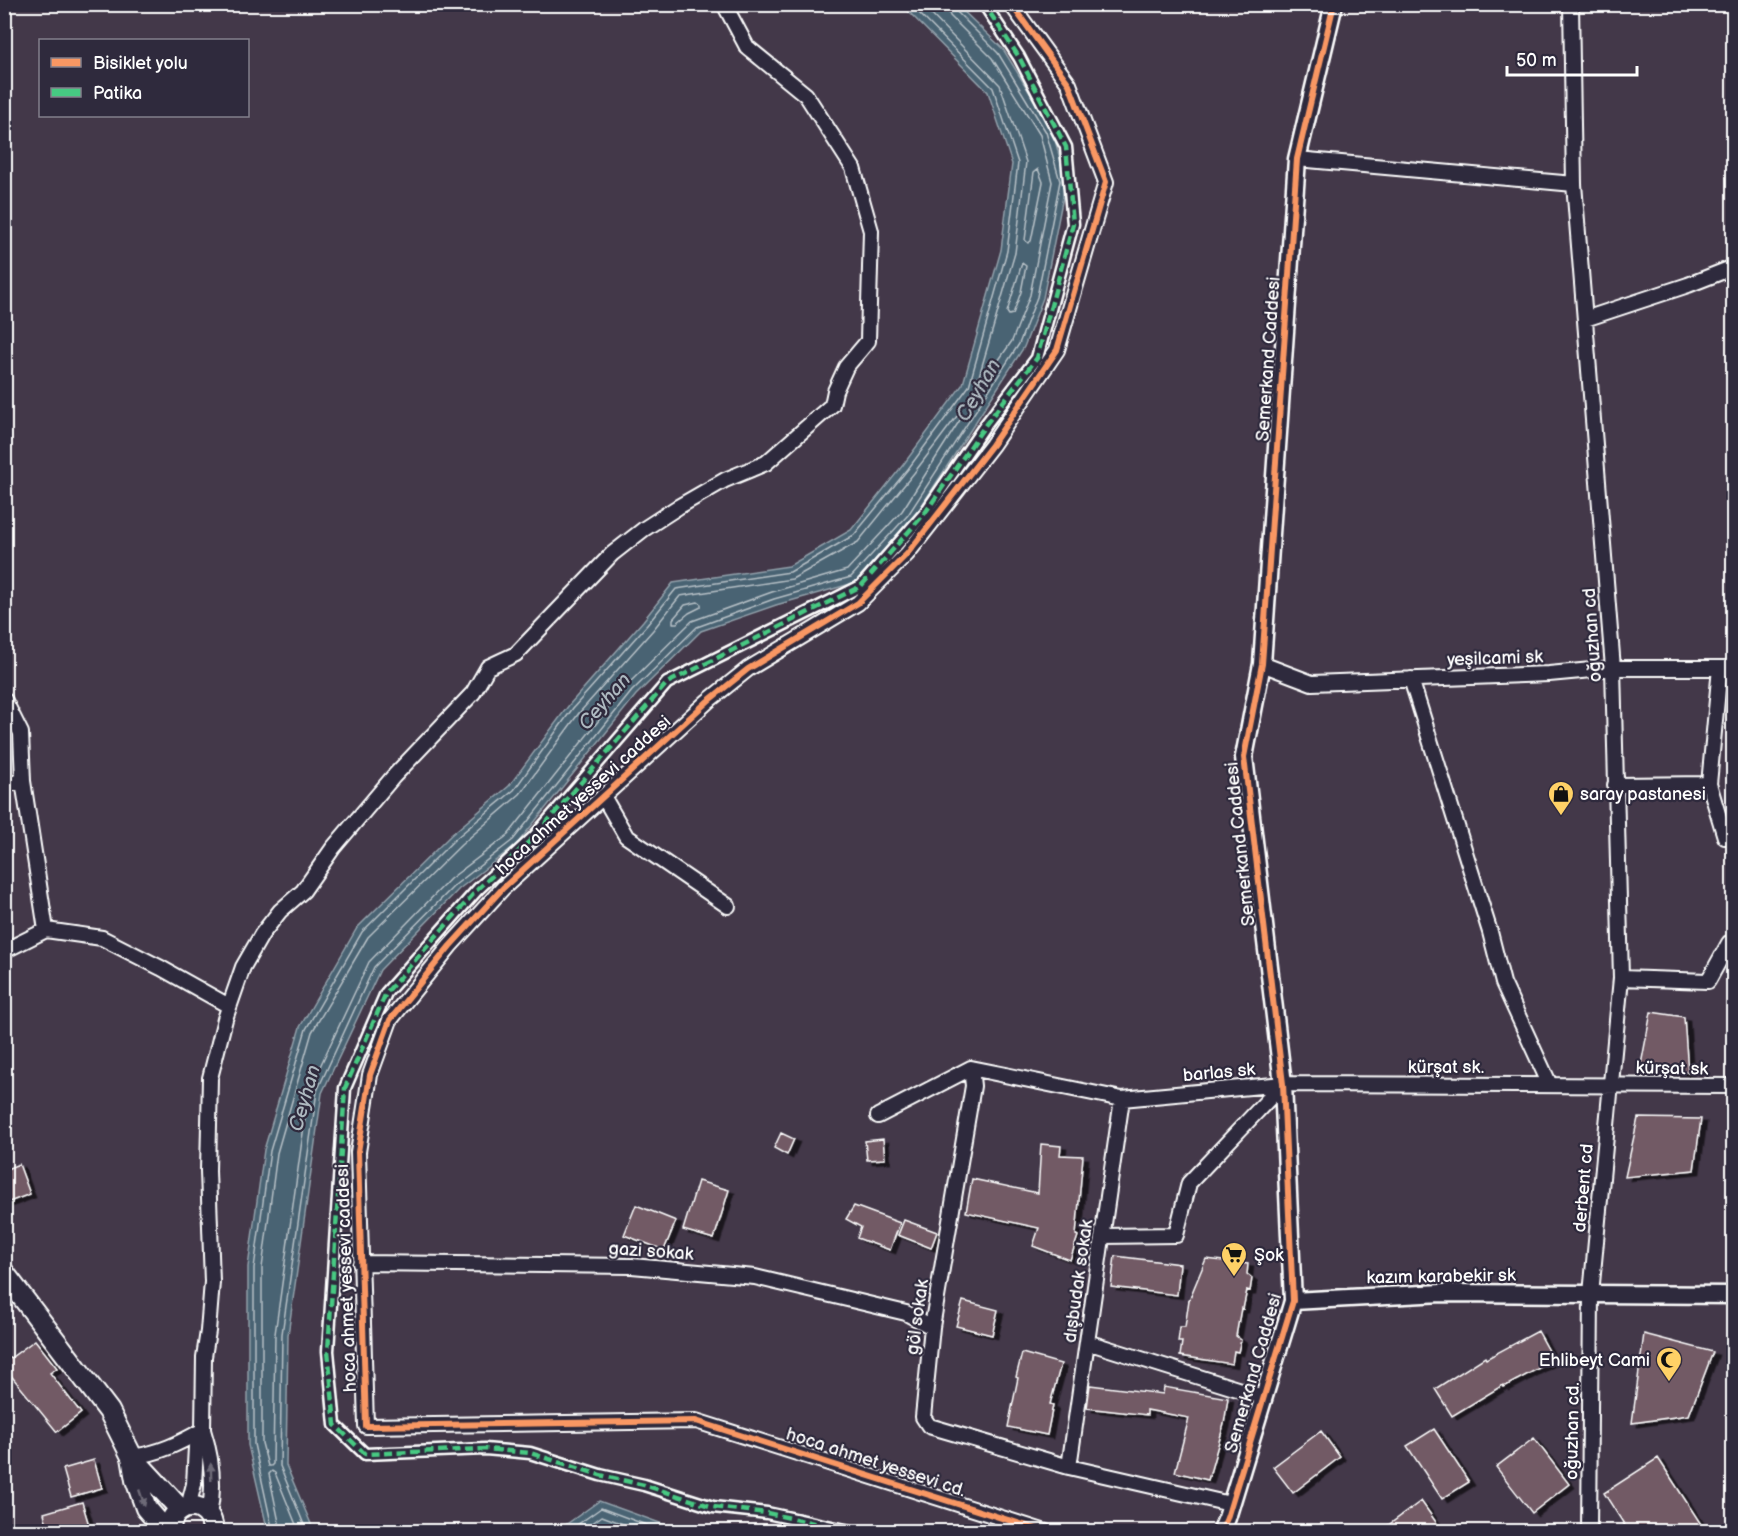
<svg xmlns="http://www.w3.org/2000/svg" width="1738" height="1536" font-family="'Balsamiq Sans',sans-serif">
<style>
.water{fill:#4a6373;stroke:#92a1ab;stroke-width:1.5}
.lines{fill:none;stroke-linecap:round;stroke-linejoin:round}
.shore{stroke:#b7c1c7;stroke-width:1.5}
.building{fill:#725a65;stroke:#fff;stroke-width:1.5;filter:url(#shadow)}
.pedestrian-casing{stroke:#fff;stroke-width:15}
.minor-casing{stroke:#fff;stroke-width:18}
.tertiary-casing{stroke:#fff;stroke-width:21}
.secondary-casing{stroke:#fff;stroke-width:24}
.pedestrian{stroke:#2f2a3d;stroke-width:10}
.minor{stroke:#2f2a3d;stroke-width:14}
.tertiary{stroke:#2f2a3d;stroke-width:16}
.secondary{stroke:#2f2a3d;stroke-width:20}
.quiet{stroke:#46c982;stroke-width:4.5;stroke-dasharray:9 4.5;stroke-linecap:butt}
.cycleway-casing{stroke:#2f2a3d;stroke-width:10}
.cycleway{stroke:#f99763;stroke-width:6}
.oneway{fill:#6d6a77}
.labels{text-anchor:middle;stroke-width:4.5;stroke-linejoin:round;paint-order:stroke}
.street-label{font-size:18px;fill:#fff;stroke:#2f2a3d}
.poi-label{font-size:18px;fill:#fff;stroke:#2f2a3d;text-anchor:start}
.water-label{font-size:20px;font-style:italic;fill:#aeb9c0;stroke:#2f2a3d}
</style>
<defs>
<filter id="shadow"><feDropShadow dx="5.5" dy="3.5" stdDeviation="0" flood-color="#0009"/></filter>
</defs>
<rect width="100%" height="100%" fill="#433849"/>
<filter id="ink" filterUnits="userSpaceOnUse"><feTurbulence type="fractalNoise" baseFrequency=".0167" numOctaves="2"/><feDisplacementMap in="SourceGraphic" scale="12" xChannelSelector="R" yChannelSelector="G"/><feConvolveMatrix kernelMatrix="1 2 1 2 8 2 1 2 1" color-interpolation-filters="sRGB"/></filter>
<g filter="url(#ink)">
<path class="water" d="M902,5H957L1003,49L1052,129L1066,181L1043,298L1024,347L913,519L854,583L776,605L701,631L636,695L517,844L459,889L380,970L322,1093L288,1335L286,1465L314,1531L268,1532L248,1445V1267L264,1150L300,1027L357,928L451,835L509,786L569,705L643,621L673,583L789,566L851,530L903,465L963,384L1001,250L1012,164L988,92Z
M599,1501L682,1531H557Z"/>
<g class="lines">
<path class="shore" d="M921,4L1000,85L1026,162L1015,253L977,383L980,387L1012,341L1030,295L1052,182L1040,135L992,58L950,16L946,4
M1038,169L1043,182L1031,241L1028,243L1025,240L1034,172Z
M1022,263L1026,266L1021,292L1013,314L1009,315L1007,312Z
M957,416L960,417V420L902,511L847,570L772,592L692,621L626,686L508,835L450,879L369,962L309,1090L275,1334L273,1464L271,1466H268L262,1443V1268L277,1153L312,1032L368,937L461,845L520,794L579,713L653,630L680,596L792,579L858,542L914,473Z
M698,602L701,604V607L689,613L677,623H673V619L685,605Z
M273,1532L254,1444V1268L270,1151L306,1029L362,932L455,839L514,790L573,708L647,625L676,589L790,572L854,535L908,469L969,386L1007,251L1018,163L993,88L910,4
M281,1532L269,1474L272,1471L275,1473L299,1532
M307,1532L280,1466L282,1334L317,1091L374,967L455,885L513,840L632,691L697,627L774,599L851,577L908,515L1019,344L1037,297L1060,181L1046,132L998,53L956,11L954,4
M567,1532L601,1508L665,1532
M580,1532L602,1516L644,1532"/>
</g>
<path class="building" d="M1651,1012L1684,1017L1688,1072L1640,1070Z
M1638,1118L1701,1119L1694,1170L1625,1177Z
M781,1133L794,1139L787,1155L774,1148Z
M883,1139L885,1159L867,1160L865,1141Z
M1041,1144L1061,1146L1060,1155L1083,1156L1076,1235L1078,1236L1070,1260L1033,1246L1039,1228L966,1212L972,1179L1038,1193Z
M19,1164L30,1194L4,1204V1170Z
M698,1181L729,1190L714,1239L683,1230Z
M636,1205L676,1221L664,1250L624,1235Z
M854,1206L900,1223L890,1250L857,1238L861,1227L846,1219Z
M904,1220L937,1232L931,1248L898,1235Z
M1115,1256L1180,1264L1177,1295L1111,1287Z
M1206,1259L1248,1264L1247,1274L1252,1278L1250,1291L1247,1290L1243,1309L1241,1308L1236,1336L1241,1340L1238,1352L1234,1351L1232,1364L1180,1356L1182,1342H1178L1180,1327H1185L1189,1300Z
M963,1301L998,1310L992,1335L956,1326Z
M1538,1331L1554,1360L1504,1387L1503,1385L1452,1416L1435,1389L1485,1357L1486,1359Z
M1644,1334L1713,1352L1689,1415L1632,1423Z
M35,1340L57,1368L50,1373L81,1413L57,1432L4,1367V1363Z
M1022,1353L1061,1364L1050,1404L1053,1405L1047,1435L1008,1427L1018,1378L1016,1377Z
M1090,1385L1163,1394L1164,1387L1228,1398L1224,1424L1208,1480L1175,1472L1189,1418L1147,1410V1415L1087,1408Z
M1434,1429L1469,1482L1442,1499L1407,1446Z
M1321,1431L1340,1457L1293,1493L1273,1467Z
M1534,1438L1569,1484L1532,1513L1496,1467Z
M1658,1458L1706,1532H1629L1604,1493Z
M94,1460L102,1488L71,1497L63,1469Z
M1421,1501L1443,1532H1379Z
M82,1502L91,1532H49L44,1513Z"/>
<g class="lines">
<defs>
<path id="pedestrian" d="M855,1532L767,1513L713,1507L644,1485L600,1475L530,1453L485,1449L365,1454L335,1425L328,1351L345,1088L386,993L478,889L534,837L667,683L861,586L925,513L986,424L1037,358L1073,224L1066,147L1019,57L984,4"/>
<path id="minor" d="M1011,4L1069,84L1106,182L1057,350L992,445L907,554L858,603L748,669L708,701L503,888L450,946L390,1020L370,1075L358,1152L366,1426L696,1421L1046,1532
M1571,4L1574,184L1613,668L1621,978L1591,1294L1589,1532
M1297,159L1574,184
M1585,319L1688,285L1734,267
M1262,664L1312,683L1549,674L1613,668H1734
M1411,679L1490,932L1503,983L1550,1085
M4,699L21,733L23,781L46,930
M1709,784L1725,837
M4,785L23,781
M1615,785L1709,784L1720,668
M603,796L626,836L728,906
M4,951L46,930L102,938L161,968L229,1006
M1621,978L1708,981L1729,943
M971,1068L973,1086L932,1327L923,1417L929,1426L1069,1467L1230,1504
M971,1068L1122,1099L1283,1084L1189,1183L1176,1235L1103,1236
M1283,1084L1734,1086
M878,1116L971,1068
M360,1263L632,1266L755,1277L906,1313L932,1327
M1087,1342L1263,1397
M203,1430C212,1458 215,1486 209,1515
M132,1457C160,1453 178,1444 203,1430L204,1357L208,1331L212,1282L208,1171L210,1078L225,1019L243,967L262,934L280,911L303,891L333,848L393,777L473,693L488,667L516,654L612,554L644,529L678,507L725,480L766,463L832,405L835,391L846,367L868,341L871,231L853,168L806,95L747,47L724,4
M1069,1467L1122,1099
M188,1507L194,1484L196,1447L203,1430"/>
<path id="tertiary" d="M1293,1301L1442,1293L1734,1295
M1221,1532L1227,1518L1293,1301L1283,1084L1244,757L1262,664L1297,159L1334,4"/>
<path id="secondary" d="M4,1273L109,1411L132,1457L136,1480L146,1508L167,1532
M132,1457L181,1510
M170,1532C169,1499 213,1498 213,1532"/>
</defs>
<use href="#pedestrian" class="pedestrian-casing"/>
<use href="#minor" class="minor-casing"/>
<use href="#tertiary" class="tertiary-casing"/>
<use href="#secondary" class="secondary-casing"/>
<use href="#pedestrian" class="pedestrian"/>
<use href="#minor" class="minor"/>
<use href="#tertiary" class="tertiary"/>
<use href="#secondary" class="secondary"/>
<path class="quiet" d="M855,1532L767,1513L713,1507L644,1485L600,1475L530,1453L485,1449L365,1454L335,1425L328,1351L345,1088L386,993L478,889L534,837L667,683L861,586L925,513L986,424L1037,358L1073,224L1066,147L1019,57L984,4"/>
<defs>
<path id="cycleway" d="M1011,4L1069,84L1106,182L1057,350L992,445L907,554L858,603L748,669L708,701L503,888L450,946L390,1020L370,1075L358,1152L366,1426L696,1421L1046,1532
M1221,1532L1227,1518L1293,1301L1283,1084L1244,757L1262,664L1297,159L1334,4"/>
</defs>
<use href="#cycleway" class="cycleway-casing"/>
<use href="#cycleway" class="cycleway"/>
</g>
<defs><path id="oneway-solid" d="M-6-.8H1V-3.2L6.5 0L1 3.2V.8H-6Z" transform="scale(1.5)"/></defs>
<g class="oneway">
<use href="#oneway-solid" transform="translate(211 1472) rotate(-92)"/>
<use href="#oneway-solid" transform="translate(142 1498) rotate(71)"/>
</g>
</g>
<defs>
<symbol id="shop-pin" viewBox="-11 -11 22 30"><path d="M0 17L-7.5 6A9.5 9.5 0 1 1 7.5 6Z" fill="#ffd166" stroke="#2f2a3d"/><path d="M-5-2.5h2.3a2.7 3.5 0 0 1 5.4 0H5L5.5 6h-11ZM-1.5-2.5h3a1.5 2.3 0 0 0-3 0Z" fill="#111"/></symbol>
<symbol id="supermarket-pin" viewBox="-11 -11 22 30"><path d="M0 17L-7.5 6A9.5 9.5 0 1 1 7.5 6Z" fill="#ffd166" stroke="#2f2a3d"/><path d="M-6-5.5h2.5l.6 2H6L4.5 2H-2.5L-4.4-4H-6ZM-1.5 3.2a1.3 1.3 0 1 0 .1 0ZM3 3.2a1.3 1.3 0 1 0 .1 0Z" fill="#111"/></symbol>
<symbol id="mosque-pin" viewBox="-11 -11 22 30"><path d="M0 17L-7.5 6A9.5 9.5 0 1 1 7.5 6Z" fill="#ffd166" stroke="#2f2a3d"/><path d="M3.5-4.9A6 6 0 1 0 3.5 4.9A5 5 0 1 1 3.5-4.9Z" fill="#111"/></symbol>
</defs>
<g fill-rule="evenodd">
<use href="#shop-pin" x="1546" y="779" width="30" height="40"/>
<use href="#supermarket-pin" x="1219" y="1240" width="30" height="40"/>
<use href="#mosque-pin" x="1654" y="1345" width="30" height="40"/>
</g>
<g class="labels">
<g class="street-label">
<text transform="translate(1268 359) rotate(-86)" y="6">Semerkand Caddesi</text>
<text transform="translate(1592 635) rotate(-94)" y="6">oğuzhan cd</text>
<text transform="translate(1495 658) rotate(-2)" y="6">yeşilcami sk</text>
<text transform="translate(583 795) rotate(-42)" y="6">hoca ahmet yessevi caddesi</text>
<text transform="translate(1240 844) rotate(-96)" y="6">Semerkand Caddesi</text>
<text x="1446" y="1073">kürşat sk.</text>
<text transform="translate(1672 1068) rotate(1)" y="6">kürşat sk</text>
<text transform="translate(1219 1072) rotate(-5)" y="6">barlas sk</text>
<text transform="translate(1583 1188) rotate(-85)" y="6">derbent cd</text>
<text transform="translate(651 1251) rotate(4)" y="6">gazi sokak</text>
<text transform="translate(1441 1276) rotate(-1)" y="6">kazım karabekir sk</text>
<text transform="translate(346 1278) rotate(-92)" y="6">hoca ahmet yessevi caddesi</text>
<text transform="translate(1078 1281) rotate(-82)" y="6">dışbudak sokak</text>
<text transform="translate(917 1317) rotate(-82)" y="6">göl sokak</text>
<text transform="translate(1253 1373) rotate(-74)" y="6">Semerkand Caddesi</text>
<text transform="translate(1572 1431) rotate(-89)" y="6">oğuzhan cd.</text>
<text transform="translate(876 1462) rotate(18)" y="6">hoca ahmet yessevi cd.</text>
</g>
<g class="poi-label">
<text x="1580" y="800">saray pastanesi</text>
<text x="1254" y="1261">Şok</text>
<text x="1650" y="1366" text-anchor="end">Ehlibeyt Cami</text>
</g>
<g class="water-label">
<text transform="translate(978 390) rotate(-60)" y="7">Ceyhan</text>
<text transform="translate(604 701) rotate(-49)" y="7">Ceyhan</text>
<text transform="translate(304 1098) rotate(-74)" y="7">Ceyhan</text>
</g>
</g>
<rect width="1738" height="1536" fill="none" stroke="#2f2a3d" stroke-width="24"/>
<rect x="12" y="12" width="1714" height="1512" fill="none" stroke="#fff" stroke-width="2" filter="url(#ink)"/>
<rect x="39" y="39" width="210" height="78" fill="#2f2a3d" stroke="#827f8b" stroke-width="1.5"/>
<rect x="51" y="58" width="30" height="9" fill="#f99763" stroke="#827f8b" stroke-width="1.5"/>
<text x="93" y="69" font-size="18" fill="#ffffff">Bisiklet yolu</text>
<rect x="51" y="88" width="30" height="9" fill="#46c982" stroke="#827f8b" stroke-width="1.5"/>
<text x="93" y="99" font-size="18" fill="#ffffff">Patika</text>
<path d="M1507 66v9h130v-9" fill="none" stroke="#ffffff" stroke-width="3"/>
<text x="1516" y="66" font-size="18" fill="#ffffff" stroke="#2f2a3d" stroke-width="4.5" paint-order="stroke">50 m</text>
</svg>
